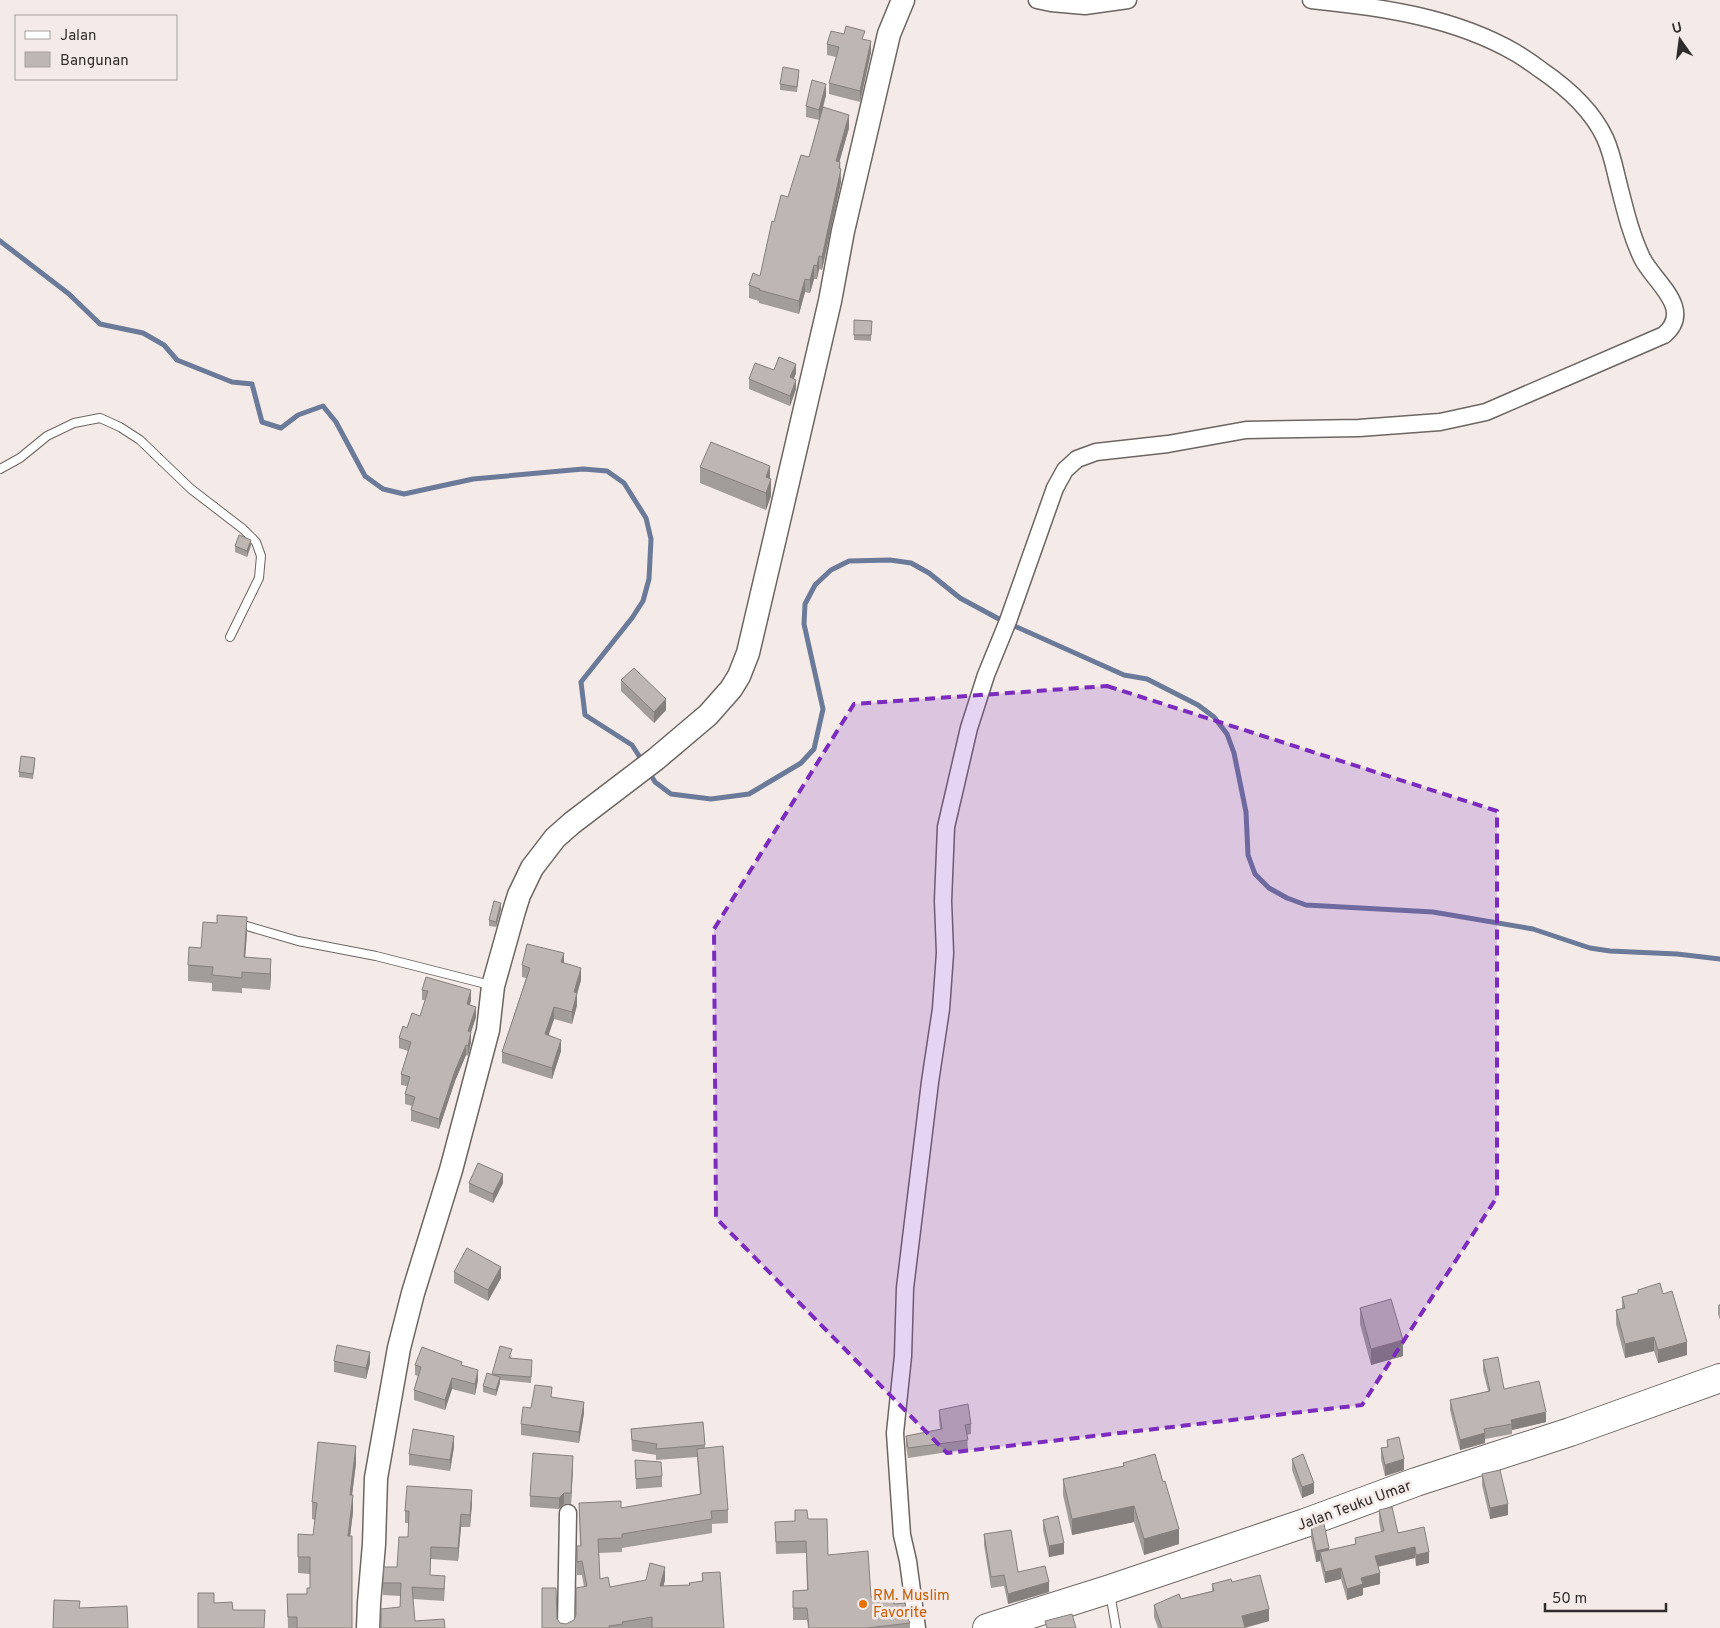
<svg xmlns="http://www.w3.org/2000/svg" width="1720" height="1628" font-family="Overpass,sans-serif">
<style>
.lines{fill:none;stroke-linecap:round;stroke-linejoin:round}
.stream{stroke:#6b7a98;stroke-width:5}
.lane-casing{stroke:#6c6562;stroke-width:10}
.street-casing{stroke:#6c6562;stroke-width:19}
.secondary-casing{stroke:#6c6562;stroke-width:25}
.highway-casing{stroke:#6c6562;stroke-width:30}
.lane{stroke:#fff;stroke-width:8}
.street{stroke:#fff;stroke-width:16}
.secondary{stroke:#fff;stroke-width:22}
.highway{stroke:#fff;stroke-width:28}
.wall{fill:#a39d9a}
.shaded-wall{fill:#857f7d}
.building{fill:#beb6b3;stroke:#857f7d}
.marked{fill:#7b2cbf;fill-opacity:0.2;stroke:#7b2cbf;stroke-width:4;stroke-dasharray:10 6;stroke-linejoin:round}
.food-dot{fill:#e8710a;stroke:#f4ebe8;stroke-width:2}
.labels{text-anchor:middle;stroke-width:5;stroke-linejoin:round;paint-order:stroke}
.street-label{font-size:15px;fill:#302c2b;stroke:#f4ebe8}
.food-label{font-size:15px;fill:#c56008;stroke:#f4ebe8;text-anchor:start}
</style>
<rect width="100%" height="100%" fill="#f4ebe8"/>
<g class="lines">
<path class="stream" d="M0,241L69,294L100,324L143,333L164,345L177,360L232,382L252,384L262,422L281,428L298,415L323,406L336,422L365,476L383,489L404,494L473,479L583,469L607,471L624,483L646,518L651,539L649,579L643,601L632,618L581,682L585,715L632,745L643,762
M649,772L655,782L671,794L711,799L749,794L801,763L814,749L823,709L804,624L805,604L815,585L831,570L849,561L890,560L911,563L929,573L960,598L999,619L1124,675L1147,679L1198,705L1214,717L1227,734L1234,753L1246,812L1248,855L1255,874L1269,888L1287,898L1306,905L1433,912L1533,929L1590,948L1610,951L1677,954L1720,959"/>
<defs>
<path id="lane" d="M0,469L20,458L47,436L74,423L100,418L120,427L140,440L191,489L243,529L256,542L261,556L259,578L230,637
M240,924L298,941L376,956L490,985
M1110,1593L1116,1628"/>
<path id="street" d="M1037,0L1051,3L1085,6L1128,0
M566,1628L568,1513
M917,1628L908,1561L902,1535L895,1433L903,1356L905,1288L930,1082L941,1009L945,953L943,901L946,827L969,728L986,675L1008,621L1055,488L1065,470L1077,459L1096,452L1168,444L1246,430L1359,428L1440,422L1486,412L1664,335C1695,309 1653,281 1642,258C1630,233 1624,205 1617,178C1614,165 1611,151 1605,138C1592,110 1566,87 1541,70C1533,64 1524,58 1516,53C1454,17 1381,7 1311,0"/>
<path id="secondary" d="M368,1628L369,1603L374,1544L376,1478L399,1348L413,1293L451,1170L488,1030L493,986L514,911L519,895L532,868L555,838L572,823L656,759L708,715L731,689L739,676L748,653L774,542L830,301L843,231L889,34L903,0"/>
<path id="highway" d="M987,1628L1110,1589L1305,1523L1416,1482L1570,1432L1720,1378"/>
</defs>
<use href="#lane" class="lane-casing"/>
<use href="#street" class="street-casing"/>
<use href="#secondary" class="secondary-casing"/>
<use href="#highway" class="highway-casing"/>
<use href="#lane" class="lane"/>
<use href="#street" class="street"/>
<use href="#secondary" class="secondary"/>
<use href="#highway" class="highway"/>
</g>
<path class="wall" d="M865,40L871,52L860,102L829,94V83L836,57L827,55V44Z
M799,75L797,92L780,90V84Z
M826,95L823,108L849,128L839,162L841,182L822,270L819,269L817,279H814L810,293L805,292L799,314L759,303V301L749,298V285L760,276L774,222L788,197L809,157L819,120L806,117V106Z
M854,320L872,321L871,341L854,340Z
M774,370L796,373L794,379L796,389L790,406L749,389V379Z
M700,467L770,479L771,496L766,510L700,483Z
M251,545L247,557L235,552V546Z
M621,680L666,710L654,723L621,691Z
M35,763L33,779L19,777V772Z
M501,909L496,927L489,926V920Z
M247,933L245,957L271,974L270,990L242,988V993L212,991V983L188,981V965L201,948Z
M564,963L581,980L577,993V1005L572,1024L554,1019L548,1035L561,1051L552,1079L502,1063V1052L526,978L522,977V965Z
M422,990L471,1000L470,1005L476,1017L471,1032V1042L468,1056L466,1055L455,1081L439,1129L411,1121V1110L412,1106L405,1104V1094L407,1086L401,1085V1074L408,1051L399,1048V1038L420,1016L425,1000H422Z
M469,1183H503L493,1203L469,1192Z
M454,1272L501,1278L488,1301L454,1283Z
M1638,1290L1663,1294L1687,1355L1658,1363L1654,1351L1625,1358L1616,1324V1310L1622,1309V1297L1638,1293Z
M1720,1304V1320L1718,1314V1305Z
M1360,1308L1403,1356L1371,1365L1360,1324Z
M512,1355L511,1358L532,1365L531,1383L500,1380L496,1396L483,1392V1386L492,1375Z
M1483,1360L1504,1389L1546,1422L1512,1430V1434L1485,1439V1443L1460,1450L1450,1410V1400L1488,1391L1483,1371Z
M334,1361L370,1363L366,1379L334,1372Z
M415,1365H462L478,1380L475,1395L452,1389L445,1410L414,1400V1390L418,1376L415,1375Z
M552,1397L584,1413L579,1443L521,1435V1424L531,1408Z
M939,1410L971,1424V1434L967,1435L968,1449L908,1458L906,1446V1436L940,1429L939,1419Z
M703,1422L705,1448L728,1510V1523L712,1524V1533L622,1548V1552L599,1553L600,1579L610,1587L665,1580L663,1586L689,1585L702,1581V1573L724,1628H542L557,1619L560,1623L566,1624L574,1620L584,1587L582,1575H577V1546H580L579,1503L621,1508L700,1495L697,1457L656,1460V1455L632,1451L631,1429Z
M1387,1440L1404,1470L1385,1476L1381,1459V1448L1387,1447Z
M454,1447L450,1471L409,1465V1454Z
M1292,1459L1314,1493L1302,1498L1292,1470Z
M635,1460L662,1476V1487L636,1489Z
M356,1463L352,1495L353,1512L350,1536L352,1628H288L287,1594H307L310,1588V1574L298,1573V1557L313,1535L315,1520L312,1519V1502Z
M1123,1463L1179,1544L1144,1555L1134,1522L1072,1535L1063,1495V1479L1123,1466Z
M573,1467L571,1504H564L559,1509L530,1507V1496Z
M1482,1474L1508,1515L1490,1519L1482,1485Z
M472,1503L470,1527H461L458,1561L431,1559L430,1575L445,1588L444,1601L413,1599L381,1628L400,1607V1596L383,1595V1583L397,1567L408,1537V1523H405V1511Z
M1379,1510L1398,1533L1424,1527L1429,1563L1416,1566L1415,1558L1378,1567L1380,1584L1363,1588V1595L1347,1600L1341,1579L1325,1583L1320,1561L1316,1562L1311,1538V1527L1329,1550L1355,1544V1538L1381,1532L1379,1521Z
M808,1519L828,1555L871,1597L894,1604L907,1617L910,1623V1628H808L807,1620H793V1591L807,1590L806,1553L776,1554L775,1522L795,1521Z
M1043,1520L1064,1554L1049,1557L1043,1530Z
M984,1534L1018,1572L1049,1592L1008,1604L1004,1586L991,1588L984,1545Z
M1232,1582L1269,1621L1245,1628H1158L1154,1617V1605L1212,1591V1584Z"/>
<path class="shaded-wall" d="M871,41V52L860,102V91Z
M826,84V95L819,121V110Z
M849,115V128L836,174V161Z
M840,162L841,182L822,270V257Z
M819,256V269L817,279V266Z
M814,265V279L810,293V280Z
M805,279V292L799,314V301Z
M796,364V373L790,387V377Z
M796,380V389L790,406V396Z
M770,466V482L766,477Z
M771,479V496L766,510V493Z
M251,540V545L247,557V551Z
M666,699V710L654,723V712Z
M501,903V909L496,927V922Z
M247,917V933L244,973V957Z
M564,953V965L561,962Z
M271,959V974L270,990V974Z
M581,968V980L575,1002L577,993V1005L572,1024V1012L574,992Z
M471,990V1000L467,1014V1004Z
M476,1007V1017L468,1041V1031Z
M554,1007V1019L545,1046V1034Z
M471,1032V1042L468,1056V1046Z
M561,1040V1051L552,1079V1068Z
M466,1045V1055L455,1081L439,1129V1119L455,1071Z
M503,1174V1183L493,1203V1194Z
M501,1267V1278L488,1301V1290Z
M1654,1337V1351L1625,1358V1344Z
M1403,1340V1356L1371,1365V1349Z
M1687,1342V1355L1658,1363V1350Z
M370,1352V1363L366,1379V1368Z
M478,1370V1380L475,1395V1384Z
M500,1377V1383L496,1396V1390Z
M452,1378V1389L445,1410V1400Z
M584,1402V1413L579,1443V1432Z
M1546,1412V1422L1512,1430L1511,1420Z
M1485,1433V1443L1460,1450V1440Z
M454,1436V1447L450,1471V1460Z
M356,1446V1463L350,1511V1495Z
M573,1456V1467L571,1504V1493Z
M1404,1459V1470L1385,1476V1465Z
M1314,1483V1493L1302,1498V1487Z
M472,1490V1503L470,1527V1515Z
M564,1493V1504L559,1509V1498Z
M353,1495V1512L348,1553V1536Z
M1508,1504V1515L1490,1519V1508Z
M1134,1506V1522L1072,1535V1519Z
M461,1514V1527L458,1561V1548Z
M1179,1529V1544L1144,1555V1539Z
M1064,1543V1554L1049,1557V1546Z
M1415,1547V1558L1375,1567V1556Z
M1329,1548V1559L1320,1552V1561L1316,1562V1551Z
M1429,1552V1563L1416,1566V1555Z
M665,1567V1580L660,1600V1586Z
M1341,1568V1579L1325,1583V1572Z
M1380,1573V1584L1363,1588V1595L1347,1600V1589L1361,1578Z
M1049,1582V1592L1008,1604V1594Z
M1269,1609V1621L1243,1628L1242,1616Z"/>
<path class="building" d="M846,26L865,31L862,39L871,41L860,91L829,83L839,47L827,44L831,31L844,34Z
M783,67L799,70L797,87L780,84Z
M812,80L826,84L819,110L806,106Z
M823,107L849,115L836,161L840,162L839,168L841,169L822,257L819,256L817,266L814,265L810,280L805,279L799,301L759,290L760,289L749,285L753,273L760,276L772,221L774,222L781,195L788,197L801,155L809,157Z
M854,320L872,321L871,335H854Z
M779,357L796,364L790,377L796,380L790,396L749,379L755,363L774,370Z
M711,442L770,466L766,477L771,479L766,493L700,467Z
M239,535L251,540L247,551L235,546Z
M634,668L666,699L654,712L621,680Z
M21,756L35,758L33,774L19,772Z
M494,901L501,903L496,922L489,920Z
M217,915L247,917L244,957L271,959L270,974L242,972V978L212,975L213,967L188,965L189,947L201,948L203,922L217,923Z
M527,944L564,953L561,962L581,968L574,992L577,993L572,1012L554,1007L545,1034L561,1040L552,1068L502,1052L530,968L522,965Z
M426,977L471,990L467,1004L476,1007L468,1031L471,1032L468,1046L466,1045L455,1071L439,1119L411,1110L415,1097L405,1094L410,1077L401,1074L411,1042L399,1038L403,1026L407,1028L412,1013L420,1016L428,991L422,990Z
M478,1163L503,1174L493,1194L469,1183Z
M467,1248L501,1267L488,1290L454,1272Z
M1660,1283L1663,1294L1672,1291L1687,1342L1658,1350L1654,1337L1625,1344L1616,1310L1625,1308L1622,1297L1638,1293V1290Z
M1391,1299L1403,1340L1371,1349L1360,1308Z
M337,1345L370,1352L366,1368L334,1361Z
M500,1346L512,1349L509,1358L532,1360L531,1377L492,1374Z
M422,1347L462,1362L461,1365L478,1370L475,1384L452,1378L445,1400L414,1390L421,1367L415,1365Z
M1498,1357L1504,1389L1539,1381L1546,1412L1511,1420L1512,1424L1484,1429L1485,1433L1460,1440L1450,1400L1490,1391L1483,1360Z
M487,1373L500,1377L496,1390L483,1386Z
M535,1385L552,1387L551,1397L584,1402L579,1432L521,1424L523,1407L531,1408Z
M968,1404L971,1424L965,1425L968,1440L908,1448L906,1436L942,1429L939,1410Z
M703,1422L705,1445L656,1449L657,1444L632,1440L631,1429Z
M413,1429L454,1436L450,1460L409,1454Z
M1399,1437L1404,1459L1385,1465L1381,1448L1388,1447L1387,1440Z
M318,1442L356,1446L350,1495H353L348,1536H352V1628H297V1617H288L287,1594H307V1588H310V1557H298V1534L313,1535L317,1503L312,1502Z
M723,1446L728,1510L711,1511L712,1519L622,1534V1538L598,1539L600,1579L608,1577L610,1587L646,1580L650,1563L665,1567L660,1586L690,1585L689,1583L703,1581L702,1573L720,1572L724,1628H652V1617L622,1622L623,1624L609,1626V1628H542V1588H556L557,1619L560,1623L566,1624L574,1620L576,1615V1588L587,1586L582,1561L577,1562V1546H581L579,1503L621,1501V1508L701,1494L697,1449Z
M533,1453L573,1456L571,1493H564L559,1498L530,1496Z
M1155,1454L1163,1482L1165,1481L1179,1529L1144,1539L1134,1506L1072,1519L1063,1479L1124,1466L1123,1463Z
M1303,1454L1314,1483L1302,1487L1292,1459Z
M635,1460L661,1462L662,1476L636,1479Z
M1500,1470L1508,1504L1490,1508L1482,1474Z
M407,1486L472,1490L470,1515L461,1514L458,1548L431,1547L430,1575L445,1576L444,1589L412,1587L415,1621L444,1619L445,1628H381V1609L400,1607L401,1583H383L384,1567H397L399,1537H408L409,1511H405Z
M1392,1507L1398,1533L1424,1527L1429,1552L1416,1555L1415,1547L1375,1556L1380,1573L1361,1578L1363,1584L1347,1589L1341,1568L1325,1572L1320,1552L1356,1544L1355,1538L1384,1531L1379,1510Z
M795,1510H807L808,1519H827L828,1555L868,1551L871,1597L893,1594L894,1604L905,1603L907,1617L910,1623L867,1628H809L807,1608H793V1591L808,1590L806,1541L776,1542L775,1522L795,1521Z
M1058,1516L1064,1543L1049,1546L1043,1520Z
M1324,1524L1329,1548L1316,1551L1311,1527Z
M1011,1530L1018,1572L1045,1566L1049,1582L1008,1594L1004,1575L991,1577L984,1534Z
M1260,1575L1269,1609L1242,1616L1245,1628H1162L1154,1605L1179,1594L1181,1599L1214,1591L1212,1584L1231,1579L1232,1582Z
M198,1593H214V1603L232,1602L233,1610H265L264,1628H198Z
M54,1600L80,1601L79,1608L127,1606L128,1628H53Z
M1072,1614L1076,1628H1047L1045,1621Z"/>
<path class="marked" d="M1107,686L1497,811V1197L1362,1405L947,1453L716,1218L714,929L854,704Z"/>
<circle class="food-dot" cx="863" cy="1604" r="5"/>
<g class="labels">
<g class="street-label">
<text transform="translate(1354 1505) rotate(-20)" y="5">Jalan Teuku Umar</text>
</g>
<g class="food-label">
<text x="873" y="1600">RM. Muslim<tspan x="873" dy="17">Favorite</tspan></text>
</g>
</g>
<rect x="15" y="15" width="162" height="65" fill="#f4ebe8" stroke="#a69f9c"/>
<rect x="25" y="31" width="25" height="8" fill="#ffffff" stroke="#a69f9c"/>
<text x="60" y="40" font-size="15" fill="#302c2b">Jalan</text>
<rect x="25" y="52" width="25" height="15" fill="#beb6b3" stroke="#a69f9c"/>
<text x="60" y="65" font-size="15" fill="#302c2b">Bangunan</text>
<g transform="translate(1680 40) rotate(346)" stroke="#f4ebe8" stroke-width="4" paint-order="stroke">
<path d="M0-4L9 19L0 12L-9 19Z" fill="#302c2b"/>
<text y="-8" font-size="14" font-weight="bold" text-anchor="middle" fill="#302c2b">U</text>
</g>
<path d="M1545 1603v8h121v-8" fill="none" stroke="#302c2b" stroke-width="2.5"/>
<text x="1552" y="1603" font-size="15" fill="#302c2b" stroke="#f4ebe8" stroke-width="4" paint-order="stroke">50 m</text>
</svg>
